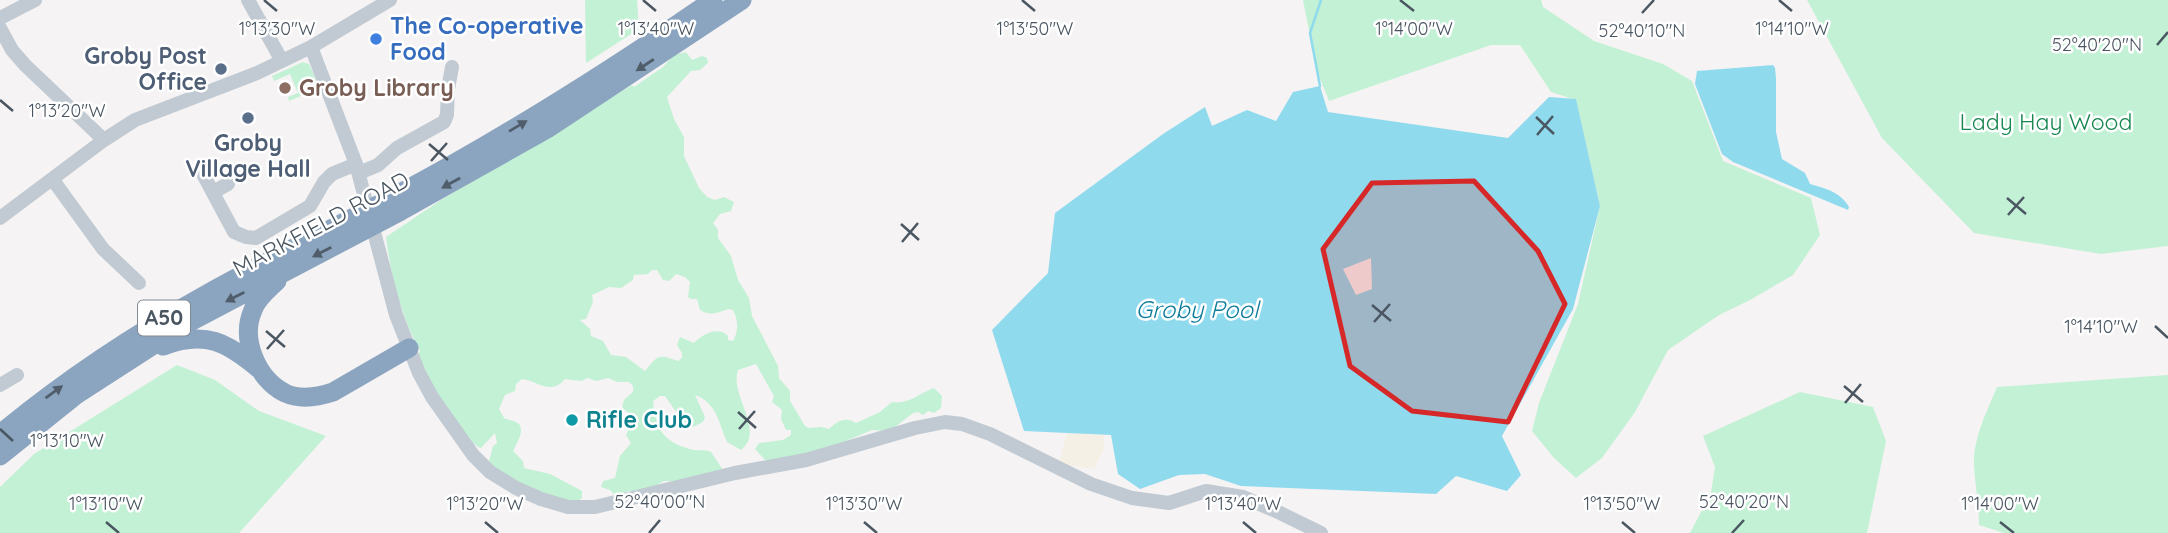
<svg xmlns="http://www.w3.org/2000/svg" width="2168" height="533" font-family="Quicksand,sans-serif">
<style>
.green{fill:#c3f1d5;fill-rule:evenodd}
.sand{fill:#f5f0e5}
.water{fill:#90daee;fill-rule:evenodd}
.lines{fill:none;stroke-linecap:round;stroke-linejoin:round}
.stream{stroke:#90daee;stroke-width:2.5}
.minor{stroke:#c1cad2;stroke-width:14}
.highway{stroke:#8ba5c1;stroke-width:19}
.oneway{fill:#505e6b}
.marked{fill:#d62828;fill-opacity:0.2;stroke:#d62828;stroke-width:5;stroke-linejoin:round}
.ticks{fill:none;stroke:#4a5661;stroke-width:2.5}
.shop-dot{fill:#3f7fe0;stroke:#fff;stroke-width:2.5}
.service-dot{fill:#5c6f8a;stroke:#fff;stroke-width:2.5}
.education-dot{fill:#8d6e63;stroke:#fff;stroke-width:2.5}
.culture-dot{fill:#0f9aa8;stroke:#fff;stroke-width:2.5}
.labels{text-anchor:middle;stroke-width:5;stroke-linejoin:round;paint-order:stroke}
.shield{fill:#fff;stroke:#808990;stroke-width:2}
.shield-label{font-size:21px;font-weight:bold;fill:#4a5661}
.shop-label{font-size:23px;font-weight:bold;fill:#366cbe;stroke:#fff;text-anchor:start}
.service-label{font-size:23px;font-weight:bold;fill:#4e5e75;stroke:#fff;text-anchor:end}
.education-label{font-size:23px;font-weight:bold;fill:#785e54;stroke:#fff;text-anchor:start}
.park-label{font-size:23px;fill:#17864f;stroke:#fff}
.street-label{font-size:23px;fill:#4a5661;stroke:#fff}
.culture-label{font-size:23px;font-weight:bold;fill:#0d838f;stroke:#fff;text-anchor:start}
.water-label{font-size:24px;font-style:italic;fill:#0c7c9b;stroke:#fff}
.ticks-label{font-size:18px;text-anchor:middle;fill:#4a5661;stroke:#fff;stroke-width:5;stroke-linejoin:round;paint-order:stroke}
</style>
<rect width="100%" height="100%" fill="#f5f3f3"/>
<path class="green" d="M585,0H637L639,29L586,63Z
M1303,0H1541L1543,7L1594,41L1663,64L1692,81L1723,161L1811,198L1820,235L1793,275L1750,300L1719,315L1668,350L1635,412L1602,458L1576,478L1554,458L1532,431L1539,403L1578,304L1600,206L1576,100L1551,92L1520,45H1491L1329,101L1317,71Z
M1807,0H2168V246L2101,254L1974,233L1882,138Z
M686,52L692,60L702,56L707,58L708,63L700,70L691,71L667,97L674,119L684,137V156L699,188L707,197L715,200L724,197L734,202L731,211L720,214L713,223L718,230V238L731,256L738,280L749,298L752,316L778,366L779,378L790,391V401L805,426L809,428L821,427L829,429C837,421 846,416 856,423L880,412L892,402C909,405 919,393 934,388L942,396L941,408L934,413L928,411L923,415L918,412L913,413L895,427L887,431L872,430L848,440L836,448L766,461L755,449L759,443L783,440L791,435V430H786L781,419L782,410L772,402L774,396L756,364L738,370C729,396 766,430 741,450L727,442C719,423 716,402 695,395L705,417L703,422L693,427L686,426L665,396H660L653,401C656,431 664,443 694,450C701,451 704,449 711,452L723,470L676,481H664L646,491H628L617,497L610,490L601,487L603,481L615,478L620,456L631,443L626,435L628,431L624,427V421L628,413L622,407L624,400L633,392V386L629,382H617L608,378L596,381L588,378L581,381L565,379C551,396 538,381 522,379L516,384L515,391L505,395L499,409L504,418C508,420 512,420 516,422C527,427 517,443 513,451L523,461L524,468L550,474L582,491V498L574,505L525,487L488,465L493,446L497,443L495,433L481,448C463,442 428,376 417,357L420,351C401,316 391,277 386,237L441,200L632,85L634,87L663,67L674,55ZM652,270H657L663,280L669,281L676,274L685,277L690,282L688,297L691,299H697L700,310C712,317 718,312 729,309L733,310C738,319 739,331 733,341L728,340V336C718,326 703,334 694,343L680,337L677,345L682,353V358L678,361C657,354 659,355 645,371L626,357L611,355L603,341L591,336L590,329L580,320L586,319L593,302L592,295L609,287L621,288L633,280L634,275L648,274Z
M303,62L309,64L320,88L289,101L288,97L298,93L290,74L274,81L272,76Z
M177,365L215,380L259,411L326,436L239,533H0V487L34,454Z
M2168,375V533H2004L1979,525C1979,505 1975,485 1974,465C1973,439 1987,411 1997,387Z
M1800,392L1873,407L1886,441L1867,533H1690L1711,493L1715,467L1703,436Z"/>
<path class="sand" d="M1067,433L1104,435V448L1094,469L1059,464Z"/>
<path class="water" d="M1773,65L1775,68L1776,78V132L1782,159L1805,173L1810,184C1827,189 1840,192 1849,207L1848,210L1733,162L1722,154L1695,84L1697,71Z
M1320,86L1328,112L1508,138L1549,97L1576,99L1600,206L1573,309L1502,436L1521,475L1507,491L1456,476L1436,494L1241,486L1205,474L1179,475L1140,489L1118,474L1111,435L1024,431L992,330L1048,273L1055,213L1163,134L1205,107L1212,126L1247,110L1276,121L1293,92ZM1371,258L1372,289L1356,295L1343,269Z"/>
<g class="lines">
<path class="stream" d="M1320,86L1310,33L1321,0"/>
<path class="minor" d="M248,0L282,61
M0,18L35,0
M0,28L12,50L25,65L104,140
M311,47L356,164L396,315L419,373L432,397L473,455L490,472L516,488L541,499L568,507H595L735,473L806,460L915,428L945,422L962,424L990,434L1091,484L1132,498L1169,503L1206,491L1243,497L1276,511L1321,533
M359,173L378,165L397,148L444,122L447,115L448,89L452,67
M204,176L234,232L246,237L256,238L310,206L324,182L332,174L356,164
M53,180L103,249L139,283
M213,192L228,184
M0,218L104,140L135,120L257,73L311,47L390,0
M0,385L17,375"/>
<path class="highway" d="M277,281C269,289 257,298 253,310C240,339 257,379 285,393C300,400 318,397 333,392L409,348
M163,346C205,330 227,342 259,369
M0,434C64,381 133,335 205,295C267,260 331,230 393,197C504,138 610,71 713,0
M0,456L76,395L186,324L401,211L547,129L742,0"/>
</g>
<defs><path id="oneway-solid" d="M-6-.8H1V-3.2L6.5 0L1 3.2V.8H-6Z" transform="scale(1.75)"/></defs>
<g class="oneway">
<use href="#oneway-solid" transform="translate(645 65) rotate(147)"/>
<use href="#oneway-solid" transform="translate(518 126) rotate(-31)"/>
<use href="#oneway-solid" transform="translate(451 183) rotate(151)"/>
<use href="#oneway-solid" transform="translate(322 252) rotate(153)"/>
<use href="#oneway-solid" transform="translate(235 297) rotate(153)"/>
<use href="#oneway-solid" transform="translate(54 392) rotate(-36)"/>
</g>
<path class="marked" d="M1474,181L1538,251L1565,304L1508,422L1412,411L1350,366L1323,249L1372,183Z"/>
<path class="ticks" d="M264,0L277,11M643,0L656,11M1022,0L1035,11M1400,0L1414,11M1779,0L1792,11M1642,13L1654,0M2157,45L2168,32M0,100L13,111M1536,117L1554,134M1537,135L1553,116M429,144L448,160M431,161L447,143M2007,198L2026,214M2008,215L2024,197M901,224L919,240M902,242L918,223M1372,305L1391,321M1374,322L1390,304M2155,326L2168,338M266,331L285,347M267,349L284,330M1844,386L1863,402M1845,403L1861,384M738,412L756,428M0,429L13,441M739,429L755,411M106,522L119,533M485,522L498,533M864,522L877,533M1243,522L1256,533M1622,522L1635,533M2000,522L2014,533M649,533L660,520M1732,533L1744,520"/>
<circle class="shop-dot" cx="376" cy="39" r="7"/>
<g class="service-dot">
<circle cx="221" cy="69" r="7"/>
<circle cx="248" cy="118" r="7"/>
</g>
<circle class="education-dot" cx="285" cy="88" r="7"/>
<circle class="culture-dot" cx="572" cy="420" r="7"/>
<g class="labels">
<rect class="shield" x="138" y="300.5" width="52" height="35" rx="5"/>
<g class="shield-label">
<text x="164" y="325">A50</text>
</g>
<g class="shop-label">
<text x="390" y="34">The Co-operative<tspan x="390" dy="26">Food</tspan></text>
</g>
<g class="service-label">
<text x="207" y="64">Groby Post<tspan x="207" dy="26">Office</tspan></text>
<text x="248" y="151" text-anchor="middle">Groby<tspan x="248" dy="26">Village Hall</tspan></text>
</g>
<g class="education-label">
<text x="299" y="96">Groby Library</text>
</g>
<g class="park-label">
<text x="2046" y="130">Lady Hay Wood</text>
</g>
<g class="street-label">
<text transform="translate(321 224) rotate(-28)" y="8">MARKFIELD ROAD</text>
</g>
<g class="culture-label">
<text x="586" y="428">Rifle Club</text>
</g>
<g class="water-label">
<text x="1197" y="318">Groby Pool</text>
</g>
</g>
<g class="ticks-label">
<text x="277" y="35">1°13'30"W</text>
<text x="656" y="35">1°13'40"W</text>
<text x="1035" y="35">1°13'50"W</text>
<text x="1414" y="35">1°14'00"W</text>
<text x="1792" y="35">1°14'10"W</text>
<text x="1642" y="37">52°40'10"N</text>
<text x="2097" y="51">52°40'20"N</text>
<text x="67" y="117">1°13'20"W</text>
<text x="2101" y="333">1°14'10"W</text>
<text x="67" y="447">1°13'10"W</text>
<text x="660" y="508">52°40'00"N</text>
<text x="1744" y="508">52°40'20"N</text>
<text x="106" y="510">1°13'10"W</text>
<text x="485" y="510">1°13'20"W</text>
<text x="864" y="510">1°13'30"W</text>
<text x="1243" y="510">1°13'40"W</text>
<text x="1622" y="510">1°13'50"W</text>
<text x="2000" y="510">1°14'00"W</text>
</g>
</svg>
